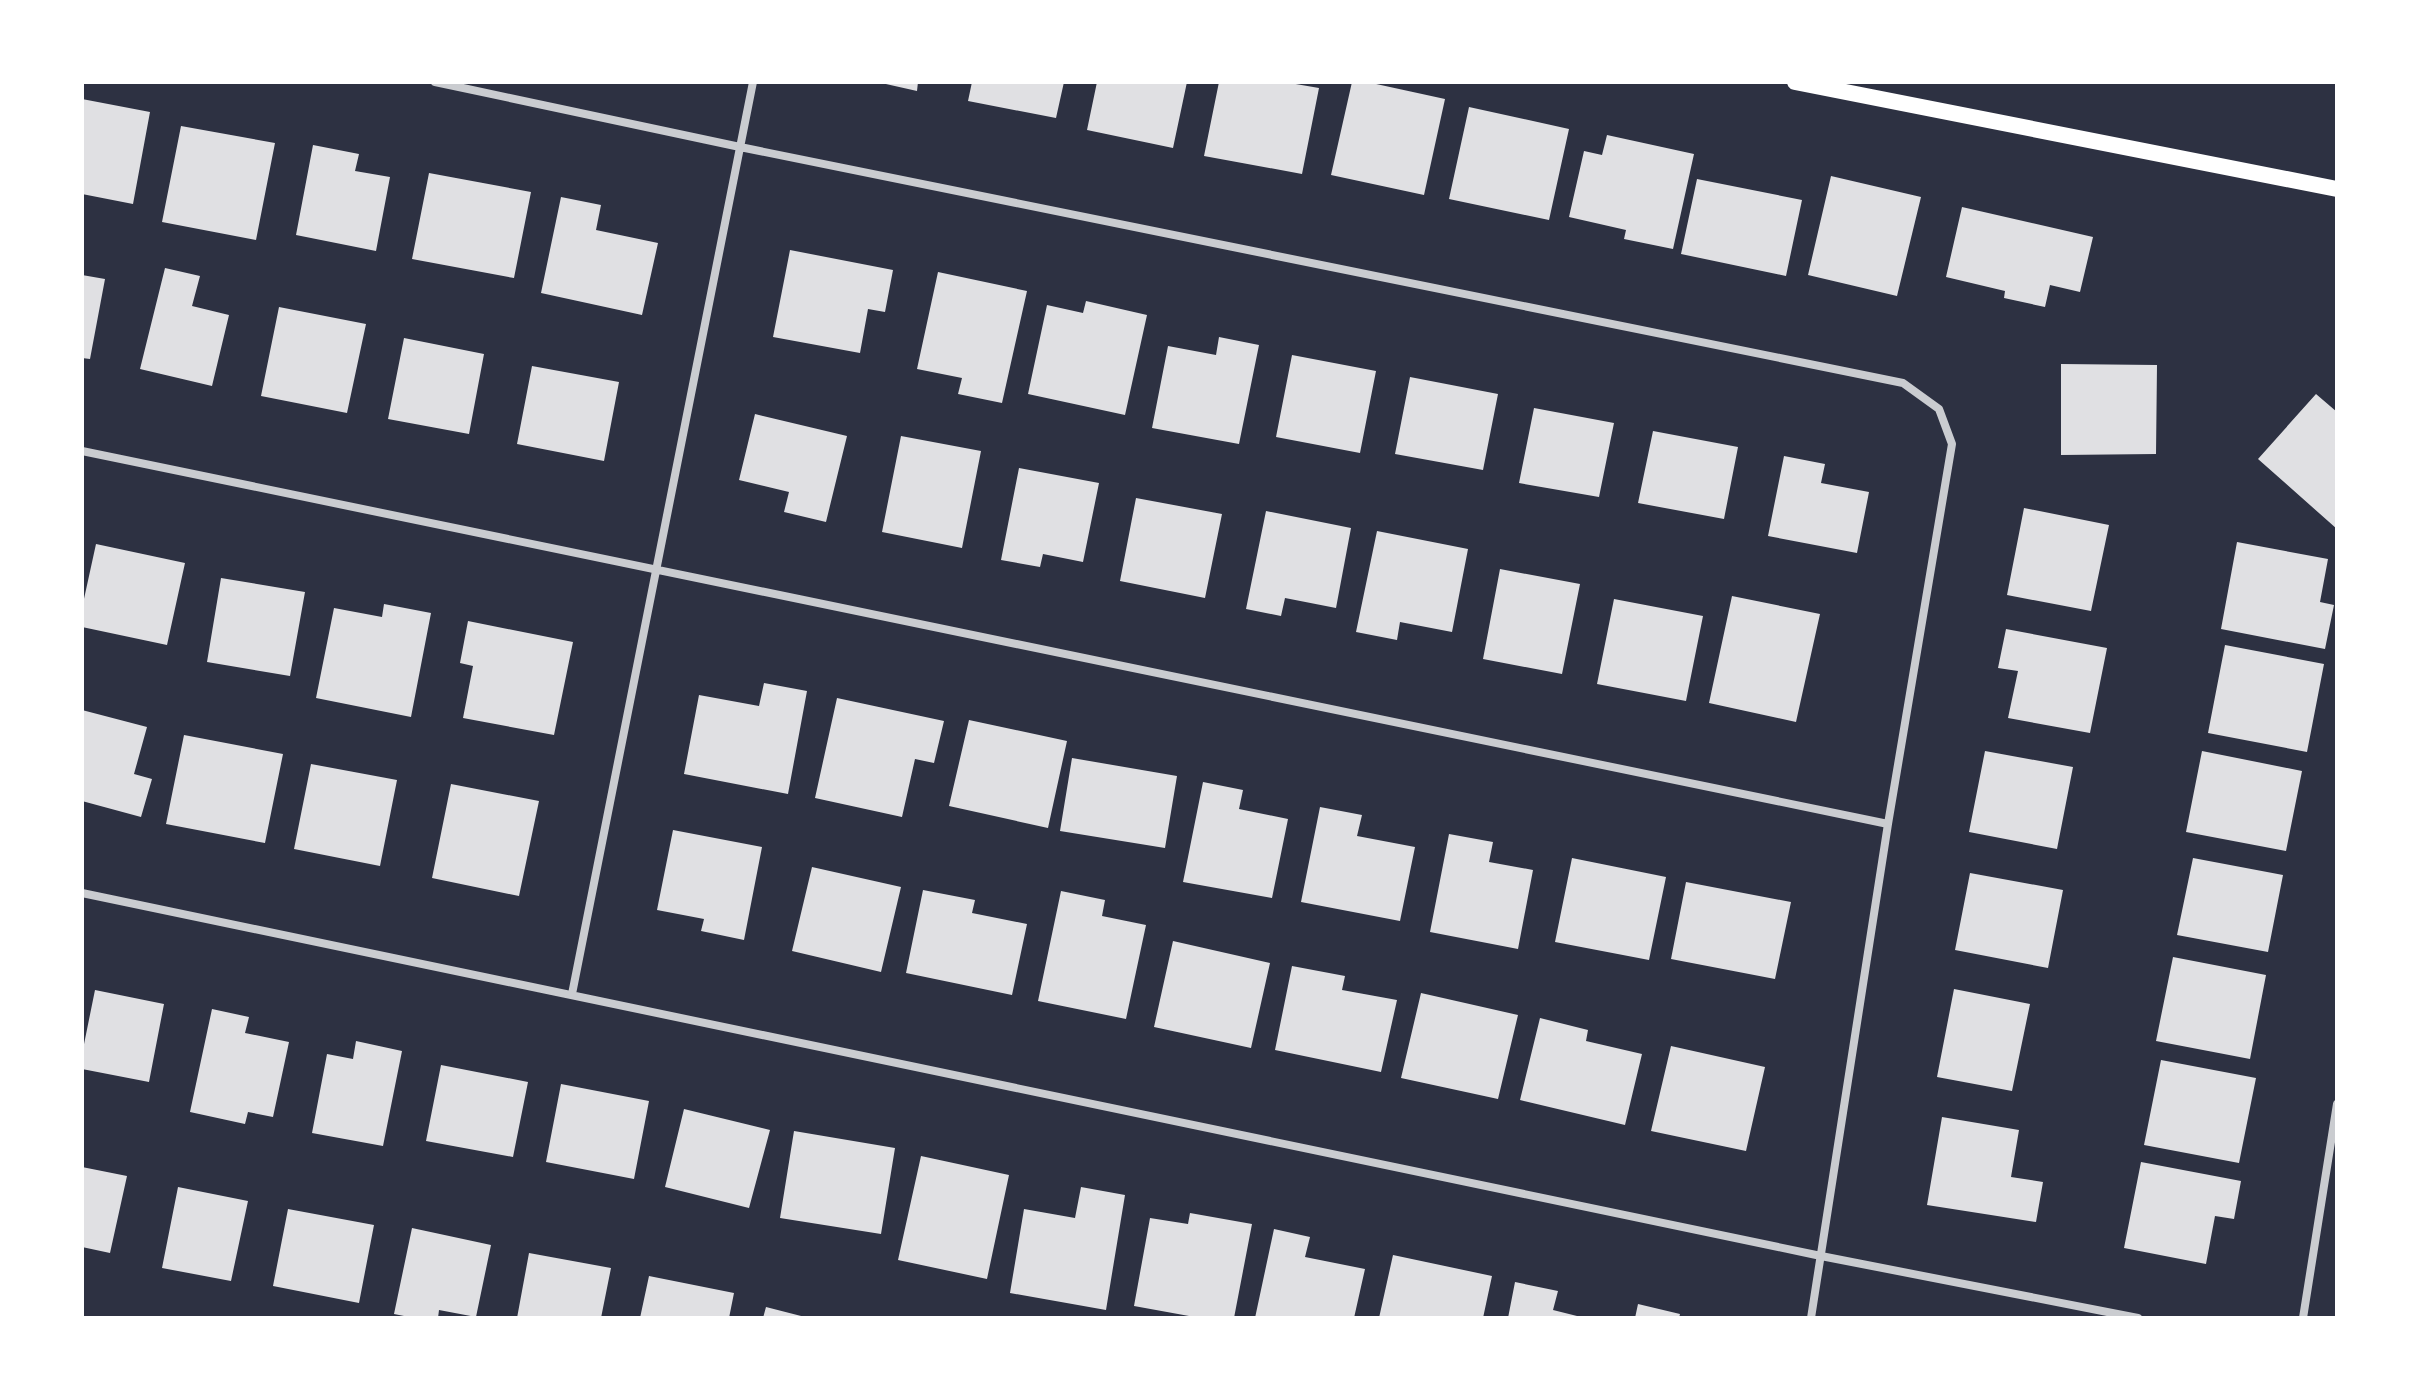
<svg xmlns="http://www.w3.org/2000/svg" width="2419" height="1400" font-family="Overpass,sans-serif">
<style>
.building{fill:#e0e0e3}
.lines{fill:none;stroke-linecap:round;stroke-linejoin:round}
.minor{stroke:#caccd0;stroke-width:8}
.secondary{stroke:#fff;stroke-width:16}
</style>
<rect width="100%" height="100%" fill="#2d3142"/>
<path class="building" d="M877,82H918L917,91Z
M972,82H1064L1056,118L968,101Z
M1097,82H1187L1173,148L1087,130Z
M1219,82H1284L1319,88L1302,174L1204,156Z
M1352,82H1367L1445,99L1424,195L1331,175Z
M82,99L150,112L133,204L82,194Z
M1469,107L1569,129L1549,220L1449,199Z
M181,126L275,143L256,240L162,222Z
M1607,135L1694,154L1673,249L1624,239L1626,230L1569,217L1584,151L1602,155Z
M313,145L359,154L355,171L390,177L376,251L296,235Z
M429,173L531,192L514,278L412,259Z
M1831,176L1921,197L1897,296L1808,275Z
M1697,179L1802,200L1786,276L1681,254Z
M561,197L601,205L596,230L658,243L642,315L541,293Z
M1962,207L2093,237L2080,292L2050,285L2045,307L2004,298L2005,291L1946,277Z
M790,250L893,270L885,312L868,309L860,353L773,337Z
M165,268L200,276L192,306L229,315L212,386L140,369Z
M938,272L1027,291L1002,403L958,394L962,378L917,369Z
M82,275L105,279L90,359L82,358Z
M1086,301L1147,315L1125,415L1028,394L1047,305L1083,313Z
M279,307L366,324L347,413L261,396Z
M1219,337L1259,345L1239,444L1152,428L1168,346L1216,355Z
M404,338L484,354L469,434L388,419Z
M1292,355L1376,371L1360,453L1276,437Z
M2061,364L2157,365L2156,454L2061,455Z
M532,366L619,382L604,461L517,444Z
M1410,377L1498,394L1483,470L1395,454Z
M2316,394L2337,412V529L2258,459Z
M1534,408L1614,423L1599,497L1519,483Z
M755,414L847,436L826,522L784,512L789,492L739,480Z
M1653,431L1738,447L1724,519L1638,503Z
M901,436L981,451L962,548L882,532Z
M1784,456L1825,464L1821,483L1869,492L1857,553L1768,536Z
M1019,468L1099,483L1083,562L1043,554L1040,567L1001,560Z
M1136,498L1222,514L1205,598L1120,581Z
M2024,508L2109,525L2091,611L2007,595Z
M1266,511L1351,528L1336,608L1285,598L1281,616L1246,609Z
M1377,531L1468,549L1452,632L1400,622L1397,640L1356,632Z
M2237,542L2328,559L2320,602L2334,605L2325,649L2221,629Z
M96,544L185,563L167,645L82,627V608Z
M1500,569L1580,584L1562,674L1483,659Z
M221,578L305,592L290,676L207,662Z
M1732,596L1820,614L1796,722L1709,703Z
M1614,599L1703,616L1686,701L1597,684Z
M384,604L431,613L411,717L316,698L334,608L382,617Z
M468,621L573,642L554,735L463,718L473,666L460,663Z
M2006,629L2107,648L2090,733L2008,718L2018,671L1998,668Z
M2225,645L2324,664L2307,752L2208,733Z
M764,683L807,691L788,794L684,774L699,695L759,706Z
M837,698L944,721L934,763L915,759L902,817L815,798Z
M82,710L147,727L134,774L152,779L141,817L82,801Z
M969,720L1067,741L1048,828L949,806Z
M184,735L283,754L265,843L166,824Z
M1985,751L2073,767L2057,849L1969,832Z
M2202,751L2302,771L2286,851L2186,832Z
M1072,758L1177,776L1165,848L1060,831Z
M311,764L397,780L380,866L294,849Z
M1203,782L1243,790L1239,809L1288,819L1272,898L1183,882Z
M451,784L539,801L519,896L432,878Z
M1320,807L1362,815L1357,836L1415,847L1400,921L1301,902Z
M673,830L762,847L744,940L701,931L704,919L657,910Z
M1449,834L1493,842L1489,862L1533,870L1518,949L1430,932Z
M1572,858L1666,877L1649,960L1555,942Z
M2193,858L2283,875L2268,952L2177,935Z
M812,867L901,887L881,972L792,951Z
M1970,873L2063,890L2048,968L1955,950Z
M1686,882L1791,902L1775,979L1671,959Z
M923,890L975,900L972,913L1027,924L1012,995L906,973Z
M1061,891L1105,900L1102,916L1146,925L1126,1019L1038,1001Z
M1173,941L1270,963L1251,1048L1154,1027Z
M2173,957L2266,975L2250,1059L2156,1041Z
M1292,966L1345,976L1342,990L1397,1000L1381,1072L1275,1050Z
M1954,989L2030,1004L2012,1091L1937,1077Z
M95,990L164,1004L149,1082L82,1069V1054Z
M1421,993L1518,1015L1498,1099L1401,1078Z
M212,1009L249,1017L245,1033L289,1042L273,1117L248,1112L245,1124L190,1112Z
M1540,1018L1588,1030L1586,1041L1642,1054L1625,1125L1520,1100Z
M356,1041L402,1051L383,1146L312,1133L327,1054L353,1059Z
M1671,1046L1765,1067L1746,1151L1651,1131Z
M2161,1060L2256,1078L2239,1163L2144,1145Z
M441,1065L528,1082L513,1157L426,1141Z
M561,1084L649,1101L634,1179L546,1162Z
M684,1109L770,1130L749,1208L665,1187Z
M1942,1117L2019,1130L2011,1177L2043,1182L2036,1222L1927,1205Z
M794,1131L895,1148L881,1234L780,1218Z
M921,1156L1009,1175L987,1279L898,1260Z
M2141,1162L2241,1181L2234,1219L2215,1216L2206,1264L2124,1248Z
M82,1167L127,1176L110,1253L82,1247Z
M178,1187L248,1201L231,1281L162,1268Z
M1081,1187L1125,1195L1106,1310L1010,1293L1024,1209L1075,1218Z
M288,1209L374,1225L359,1303L273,1286Z
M1190,1213L1252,1224L1234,1318H1200L1134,1306L1150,1218L1188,1224Z
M412,1228L491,1245L476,1317L439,1310L438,1318H414L394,1314Z
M1274,1229L1310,1237L1305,1257L1365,1269L1354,1318H1255Z
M529,1253L611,1268L601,1318H517Z
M1393,1255L1492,1276L1483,1318H1379Z
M649,1276L734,1293L729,1318H640Z
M1515,1282L1558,1291L1553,1310L1585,1318H1508Z
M1638,1304L1680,1314L1679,1318H1635Z
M766,1307L805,1317V1318H763Z"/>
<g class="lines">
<path class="minor" d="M435,82L740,147L1903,383L1939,409L1952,444L1888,824L1811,1318
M82,451L1888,824
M82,893L1821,1256L2138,1318
M572,994L753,82
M2303,1318L2337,1104"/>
<path class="secondary" d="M1795,82L2337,189"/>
</g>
<rect width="2419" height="1400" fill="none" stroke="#ffffff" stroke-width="168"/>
</svg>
